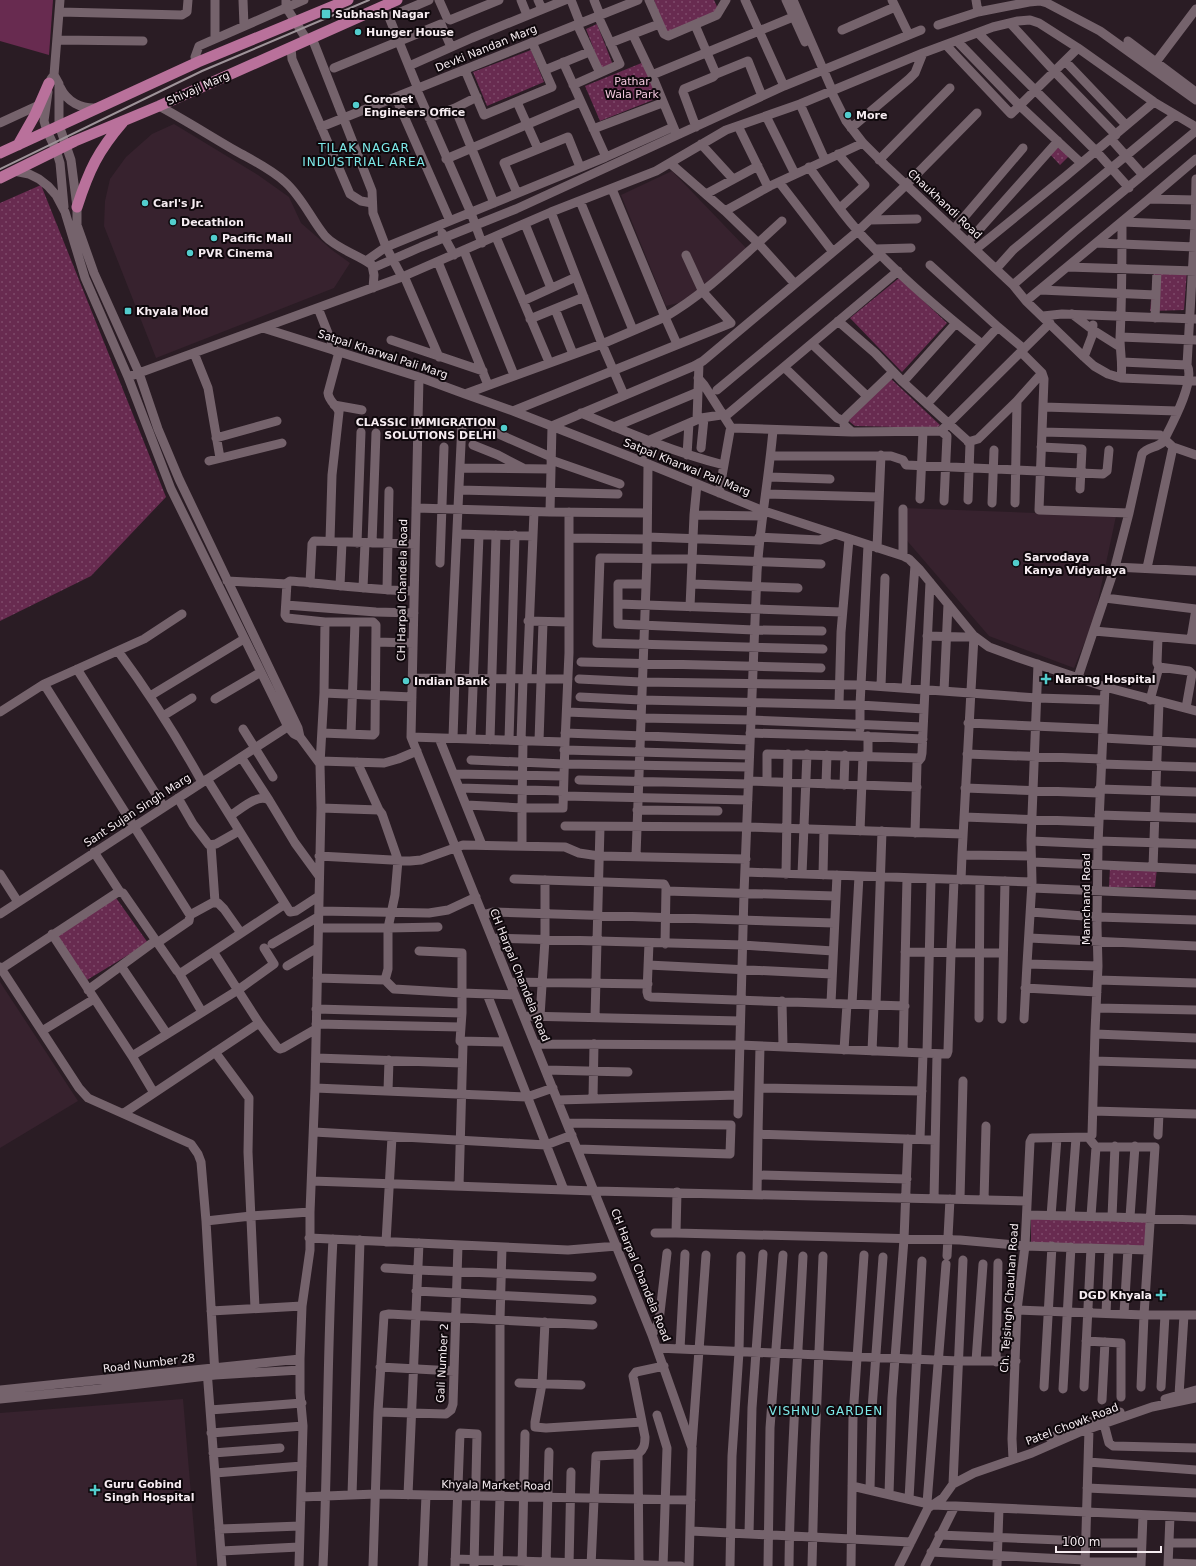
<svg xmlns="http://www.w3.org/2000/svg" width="1196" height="1566" font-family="'DejaVu Sans',sans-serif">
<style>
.built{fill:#37222e}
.grass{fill:url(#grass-dots)}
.garden{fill:#682b50}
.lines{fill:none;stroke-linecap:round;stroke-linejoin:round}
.minor{stroke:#75636c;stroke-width:9}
.major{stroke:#b9719b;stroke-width:11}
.rail{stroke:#9e9399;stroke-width:2}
.poi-dot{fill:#52cdcd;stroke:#0f080c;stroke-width:1.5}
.labels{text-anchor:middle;stroke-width:4;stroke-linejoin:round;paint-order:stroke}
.poi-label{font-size:11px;font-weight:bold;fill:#f6ecf1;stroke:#0f080c;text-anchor:start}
.street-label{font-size:11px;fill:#f6ecf1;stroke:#0f080c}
.park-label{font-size:11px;fill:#f3c8de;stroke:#0f080c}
.neighbourhood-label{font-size:12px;letter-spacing:1px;fill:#7de9e9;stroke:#0f080c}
</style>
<defs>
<pattern id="grass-dots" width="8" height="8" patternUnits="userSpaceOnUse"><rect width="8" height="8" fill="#682b50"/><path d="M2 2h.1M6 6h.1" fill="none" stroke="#7e4a6a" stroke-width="1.8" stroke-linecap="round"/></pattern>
</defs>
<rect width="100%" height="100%" fill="#2a1c24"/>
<path class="built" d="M174,124L258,175L289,197L301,223L332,250L350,263L334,288L156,358L104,226L105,201L110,179L126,157L152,134Z
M672,171L746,248L690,300L666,306L621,195Z
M904,508L1116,516L1094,620L1074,668L989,636L903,536Z
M0,982L78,1101L0,1148Z
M183,1399L197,1566H0V1413Z"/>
<path class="grass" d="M654,0H714L719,11L665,33Z
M597,24L613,65L601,68L586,29Z
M531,50L544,82L487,106L473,72Z
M644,62L658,98L600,121L585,86Z
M1055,142L1069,156L1060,165L1046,150Z
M41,185L166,497L91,576L0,621V203Z
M1154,270H1187L1184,310L1150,311Z
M899,278L947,323L902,372L850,318Z
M889,377L940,425L937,428L855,426L845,418Z
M1110,867L1157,868L1155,887H1109Z
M114,895L148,943L87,980L56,935Z
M1031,1216L1147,1217L1146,1247L1031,1245Z"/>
<path class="garden" d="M0,0H53L49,55L0,41Z"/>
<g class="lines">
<path class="minor" d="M243,0L244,26
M286,0V7L307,40
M439,0L447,18L450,20L499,0
M521,0L527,15
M538,0L542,9
M571,0L580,23
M594,0L600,15
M649,0L664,34L668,36L717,15L726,0
M745,0L784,86
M786,0L805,42
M793,0L833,92V95L846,121L863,143L885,165L1013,285L1026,301L1084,357L1094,366L1108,374L1121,378L1196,381
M892,0L909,35
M976,0L978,12
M60,12L182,15L187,12L188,0
M1010,23L1055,72L1116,135
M577,24L600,73
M695,25L716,74L713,77L684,89L683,92L696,127
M938,25L978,12L1029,2L1040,1L1047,3L1100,31L1196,100
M842,30L895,7
M978,33L1096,151L1129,188
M633,35L652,75L676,133
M215,38V0
M312,38L372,191L373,213L386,247L402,277
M57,40L143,41
M957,41L1020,106L1081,163
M1128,41L1196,92
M610,43L659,24
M946,45L959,59L1011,114L1078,48
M291,48L292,59L350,194L361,201L372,203
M1065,61L1126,125
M198,62L195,57L199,46L304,0
M563,62L606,157
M1156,62L1196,9
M409,66L472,38L565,0
M334,68L441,24L451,47
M465,70L484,115L552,87L532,42
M545,70L589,52
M716,74L748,61L762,96
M54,75L59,84V125L71,160L77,207V225L94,273L139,373L158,429L179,479L298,728L300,737L320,764L321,808L315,1088L310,1212V1250L302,1306L300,1359V1393L303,1426L299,1566
M652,75L793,17
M51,79L54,75L60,0
M573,85L620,64L598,16
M60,87C67,102 81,109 97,108
M418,89L389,17L429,0
M417,90L471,213L482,243
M48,92L44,121L47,131L56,150L60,163L64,207
M396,98L450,221
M517,102L538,149
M800,104L825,160
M159,106C185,120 210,136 236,151C252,160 271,169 285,182C302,197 311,219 325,236C337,249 357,254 372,265L374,275L373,288
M455,108L494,203
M766,116L795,174
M429,118L455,108L477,97
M0,123L39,105
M738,126L768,187
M321,127L638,0
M851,128L909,79L915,73L923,53
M593,129L662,103
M1111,139L1143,175
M701,144L733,179
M838,154L865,185L840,208
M446,159L580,102
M879,160L950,88
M670,163L725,211L758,243C728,270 700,297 665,317L677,344
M809,167C828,193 847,221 870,244C904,280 943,313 982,344
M14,171L29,174L39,179L48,186L56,195L65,212L85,278L128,377L171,489L288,727L294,734L300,737
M779,182L833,252
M517,193L504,163L568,137L580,167
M706,194L758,166
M1149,199L1196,159
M580,201L633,330
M725,211L770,186L863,143
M551,212L602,344L624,395
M870,220L917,219
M782,221L758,243L795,284
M525,224L551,288
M954,229L1023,148
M442,233L454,255
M496,237L549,362
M968,242L1058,141
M1096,243L1196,247
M875,249L911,248
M976,249L1066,176L1154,102
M464,251L514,375
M366,261L386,247L606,157L673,127
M438,262L488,385
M930,265L998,327L1024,349
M1067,267L1196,271
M373,268L421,247L516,209L784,86L921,30
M996,269L1013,250L1175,115
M404,276L439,357
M1013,285L1074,232L1196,131
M1040,290L1156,295
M523,301L576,277
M1026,301L1149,199L1196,200
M318,308L335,351
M555,309L573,354
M1072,314L1093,330L1120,347
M1043,316L1062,314L1196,319
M1155,318L1157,270
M530,319L584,297
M838,321L875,353L903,382L970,443L968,500
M263,328L419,377L465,394L513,411L641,461L764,511L903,556L909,559L920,570L974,636L989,647L1019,658L1105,687L1196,711
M1120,337L1196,340
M391,340L483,371
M812,344L867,396
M1021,352L1042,373L1044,379L1039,510L1129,513
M194,353L208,388L220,458
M1084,357L1092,336L1093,325
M1187,365L1195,225L1196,179
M785,368L837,418L844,421
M128,377L402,277L551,212L656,171L726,130L800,104L923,53L993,27L1018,21L1030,20L1039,23L1078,48L1154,102L1196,127
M419,377L411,737L652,1335L692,1448L689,1566
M698,378L704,385L732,429
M1121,378C1123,365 1120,352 1120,338C1122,299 1122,261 1122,222L1196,225
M903,382L956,323
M717,390L881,254
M465,394L602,344L665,317L612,189
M927,404L998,327
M334,405L362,410
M1043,407L1178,411
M513,411L731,323L703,292L686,255
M581,413C629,433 674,452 724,465
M697,420L699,363
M614,427L698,392
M485,428L551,457
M941,431L947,436L944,501
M852,432L844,425V421L846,417L893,372
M1042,432L1160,435L1173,447L1196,455
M216,438L277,421
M968,442L978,439L1017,401L1042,373
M473,445L498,455L523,468
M1041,447L1082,449L1080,489
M701,448L704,418
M687,455L689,423
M771,456H891L903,460L906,465L1103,474L1107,471L1109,450
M551,460L620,484
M209,461L282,443
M641,461L647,443L650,440L701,418L728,414L898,271
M461,468L551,469
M769,477L830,479
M459,490L618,494
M719,493L730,431L732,428L852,432L941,431L1050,323
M766,494L879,497
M920,499L923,431
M992,503L994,450
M1015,503L1017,401
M416,508L550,512
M647,513L550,512L552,426L694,366L703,361L858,231L906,185L977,113
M694,515L763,516
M457,534L533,536
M647,537L759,541
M759,537L820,540L835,534
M569,538L647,539
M330,541L332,475L339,412C337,405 329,402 328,393L339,352
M357,543L361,432
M372,543L376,433
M877,548L881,455
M903,556V509
M440,563L444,447
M821,564L692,559L600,558L597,643L823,649
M1115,567L1196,571
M1147,568L1173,447
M227,581L287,584
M310,583L312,544L314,541L415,544
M646,584H618V624L754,630L822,631
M692,584L798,588
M340,586L342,542
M363,588L365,543
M387,590L389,491
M1105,598L1196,609
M618,604L842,612
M286,605L376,612L414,613
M690,607L694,515L697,484
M528,621L569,622
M1094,631L1196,640
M927,636L964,637L974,636L962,855L1031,856
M1158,637L1157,663L1159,667L1189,671L1192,674L1186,708
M1191,639L1196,609
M376,642L413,643
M118,651C149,693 177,737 202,782
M581,662L821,668
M1038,664L1031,841L1032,882L1027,964L1098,966
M77,669L164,807
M1078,677L1115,567L1129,513L1142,454C1147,447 1157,448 1163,442C1171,426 1196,381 1187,365L1122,362
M412,678L568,679
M450,678L462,423
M527,679L534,512
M579,679L641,682L860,685L1037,698L1103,700
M44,684L190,915L189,921L157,943
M881,686L885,578
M906,688L915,565
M944,691L948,604
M324,693L412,697
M150,696L244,639
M580,697L641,700L860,705L868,545
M215,699L261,672
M1150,700L1159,667
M839,704L841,632L849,539
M0,712L44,684L144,639L182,614
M567,712L640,715
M163,716L192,698
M640,718L751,720L923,727
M968,723L1103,729
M243,729L273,777
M860,729V705L924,709
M322,733L373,735L375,733L376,625L373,622H325L287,618L285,615L287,583L290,581C331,584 372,590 414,591
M565,733L750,740
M750,733L859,736L923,739
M351,734L355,622
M411,737L565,742
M439,738L482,845
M453,738L455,678
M1103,738L1196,743
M471,739L479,535
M490,740L496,535
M509,740L515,535
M521,741L523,679
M539,741L543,622
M564,750L749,755
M967,754L1102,759
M868,756V736
M241,757L269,800
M471,760L564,764L749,767
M320,761L384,763L398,759L417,751
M357,762L379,810L382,814L398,860L395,895L388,928L438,927
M320,764L324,693L325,622
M1101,764L1196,767
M454,774L564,776
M207,779L290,912L296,911L319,896
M579,780L748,784
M748,781L917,787
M767,781V754L921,758
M826,784L827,755
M844,785L845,755
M460,788L563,791
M965,788L1099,793
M1099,789L1196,792
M563,796L748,800
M178,798L193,824L209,845L216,844L239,831
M467,805L522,808L523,741
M321,808L379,810
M637,810L718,811
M1099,815L1196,818
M230,816C240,810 257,793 269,800L295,843L319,876
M964,817L1098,822
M565,826L747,827L963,834
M860,831L863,756
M915,833L917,763L921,758L922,753L930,582
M1031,841L1098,844
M1098,841L1196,844
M211,845L215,902
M522,846V808H563L565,742L569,653V512
M94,852L120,892
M319,856L410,861L421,860L463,845L565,847L579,853L599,856L746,859
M636,856L647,559L648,464
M1032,862L1196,869
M1153,867L1159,702
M745,872L1032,882
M0,874L18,902
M786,874L788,754
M802,874L807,754
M823,875L824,830
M514,879L664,884L666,888L665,944
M961,880L962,855
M1032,888L1196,895
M666,891L835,896
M319,911L429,913L448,910L476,897
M1031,912L1097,917L1196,920
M0,914L292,724
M190,915L212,903H218L224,909L241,933
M483,915L493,912L834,923
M319,928H388V969L385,980
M52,934L132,1056L154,1093
M492,938L743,945L833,951
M1029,938L1196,946
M649,943L647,992L648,996L651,997L905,1006
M272,944L318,917
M419,951L462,953V1013L460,1041L463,1044L459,1186
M905,952L1003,953
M214,953L259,1023L277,1047L280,1049L283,1048L316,1029
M648,965L832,974
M121,966L167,1034
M287,966L317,948
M0,967L79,1088L88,1098L191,1144L198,1154L201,1162L206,1221L215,1375
M1,969L118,892L123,893L177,971L181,973L285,904
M179,973L202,1012
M317,978L385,980L394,989L462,993L515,995
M1098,980L1196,983
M510,982L648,984
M1025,988L1097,992
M88,990L155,941
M487,994L564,1190
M782,1001L783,1047
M831,1003L837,875
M852,1004L859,876
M876,1005L882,831
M1096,1008L1196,1010
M316,1009L462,1013
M524,1016L740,1021
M540,1016L545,940V880
M595,1017L600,827
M979,1018L980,881
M1002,1019L1005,881
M1024,1019L1027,964
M316,1024L461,1027
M42,1031L94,999
M1095,1034L1196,1038
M460,1041L505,1042
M535,1044L739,1045L947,1054L948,1051L951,953L954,880
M844,1050L847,1004
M872,1051L874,1005
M215,1052L249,1098L248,1152L255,1308
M903,1052L907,878
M927,1053L931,879
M132,1056L238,990L274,964L264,948
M316,1058L462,1063
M1094,1061L1196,1064
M546,1070L628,1072
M315,1088L527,1097L553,1088
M759,1088L922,1091
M388,1091L389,1060
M593,1098L594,1044
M558,1100L738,1095
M1093,1111L1196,1114
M124,1113L259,1023
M738,1114L744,893L757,572C760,524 769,477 773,430
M567,1123L731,1125L730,1154L578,1149
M314,1132L546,1145L572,1135
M758,1134L760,1046
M1158,1135L1159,1113
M920,1139L923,1053
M758,1175L907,1179
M312,1181L595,1191L1027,1201
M677,1192L676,1233L960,1240L1025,1246L1148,1250
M757,1194L758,1134L935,1140
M934,1199L937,1054
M960,1199L963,1081
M984,1200L986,1126
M1027,1215L1112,1217L1196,1220
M1051,1216L1057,1138
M1070,1216L1076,1138
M1091,1216L1096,1147
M1112,1217L1115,1146
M1130,1217L1135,1146
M206,1221L251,1216L310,1212
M655,1233H676
M309,1238L568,1250L617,1246
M386,1242L392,1137
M947,1256L950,1199
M385,1268L417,1270L592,1277
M416,1291L592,1300
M1017,1310L1144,1315L1155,1147H1096L1088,1137
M211,1311L302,1306
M1106,1313L1109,1249
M1124,1314L1128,1249
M545,1322L542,1384L535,1422V1427L546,1428L642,1422
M652,1335L659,1321L667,1253
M1086,1341L1121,1343V1397
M657,1348L958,1361H1016
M680,1349L685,1254
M976,1361L983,1264
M996,1362L998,1263
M380,1367L454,1371
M207,1370L222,1566
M519,1383L581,1385
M1044,1387L1052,1246
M1084,1387L1091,1248
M1141,1387L1144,1315H1196
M1161,1387L1165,1315
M1063,1389L1071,1247
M0,1390L300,1359
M1179,1395L1184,1315
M0,1399L90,1390L215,1375L300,1370
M1165,1399L1196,1390
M1102,1400L1105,1342
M210,1410L302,1403
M378,1412L446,1414L451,1410L453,1404L458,1245
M657,1415L667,1448L663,1566
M1104,1424L1109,1443L1113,1446L1196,1448
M211,1433L303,1426
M1050,1438L1089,1422L1120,1412
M692,1445L706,1255
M213,1453L280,1448
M638,1454L639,1566
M1013,1459L1012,1439L1017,1310L1025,1246L1030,1142L1032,1138H1034L1090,1137L1092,1135L1095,1031L1098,966L1097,926L1098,844L1105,687
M1088,1462L1196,1470
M215,1473L302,1466
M953,1484L963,1260
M852,1486L933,1505L1196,1517
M1087,1488L1196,1493
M870,1490L872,1409L883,1257
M889,1494L892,1398L904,1239L908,1139
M352,1495L360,1240
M408,1495L419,1243
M301,1497L376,1494L691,1500
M909,1499L922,1261
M927,1503L946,1264
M219,1529L300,1526
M691,1531L911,1542
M749,1534L752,1408L763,1254
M939,1535L1086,1541
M1086,1543H1142
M1169,1543H1196
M221,1551L299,1547
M931,1552L1085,1560
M455,1559L681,1566
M1085,1562H1141
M1169,1563L1196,1564
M323,1566C328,1457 327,1348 333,1239
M373,1566L378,1412L384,1315L389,1314L593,1325
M423,1566L426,1495
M455,1566L460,1433L477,1434L474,1566
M498,1566L500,1497V1320L502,1247
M522,1566L525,1434
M546,1566L549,1452
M569,1566L571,1472
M591,1566L596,1456L638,1454C644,1449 645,1445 645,1437L633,1376L636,1372L664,1366
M730,1566L732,1456L739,1352L741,1256
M768,1566L770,1428L783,1255
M789,1566C790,1463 798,1359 803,1256
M812,1566L815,1446L823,1256
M851,1566L853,1417L864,1255
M899,1566L928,1508L943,1498L953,1484L974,1473L1032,1453L1080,1432L1152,1407L1196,1398
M925,1566L955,1506
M997,1566L999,1508
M1085,1566L1089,1429
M1141,1566L1143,1515
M1168,1566L1170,1516"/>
<path class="major" d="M18,145L35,115L49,83
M0,153L198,62L348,0
M0,178L75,141L159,106L397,0
M77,207C89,170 98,151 123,122"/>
<path class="rail" d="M0,169L202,71L369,0"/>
</g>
<g class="poi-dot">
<rect x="321" y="9" width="10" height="10" rx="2"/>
<circle cx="358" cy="32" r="4"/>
<circle cx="356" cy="105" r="4"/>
<circle cx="848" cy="115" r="4"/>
<circle cx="145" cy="203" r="4"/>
<circle cx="173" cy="222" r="4"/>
<circle cx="214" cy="238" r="4"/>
<circle cx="190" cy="253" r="4"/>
<rect x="124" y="307" width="8" height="8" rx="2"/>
<circle cx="504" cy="428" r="4"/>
<circle cx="1016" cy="563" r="4"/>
<path d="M1044 673h4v4h4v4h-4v4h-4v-4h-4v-4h4z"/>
<circle cx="406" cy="681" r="4"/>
<path d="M1159 1289h4v4h4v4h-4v4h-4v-4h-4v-4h4z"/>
<path d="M93 1484h4v4h4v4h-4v4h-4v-4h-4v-4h4z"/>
</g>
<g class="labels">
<g class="poi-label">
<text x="335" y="18">Subhash Nagar</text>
<text x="366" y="36">Hunger House</text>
<text x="364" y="103">Coronet<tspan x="364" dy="13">Engineers Office</tspan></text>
<text x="856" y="119">More</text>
<text x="153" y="207">Carl's Jr.</text>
<text x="181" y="226">Decathlon</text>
<text x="222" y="242">Pacific Mall</text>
<text x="198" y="257">PVR Cinema</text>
<text x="136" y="315">Khyala Mod</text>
<text x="496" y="426" text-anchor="end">CLASSIC IMMIGRATION<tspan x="496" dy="13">SOLUTIONS DELHI</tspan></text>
<text x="1024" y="561">Sarvodaya<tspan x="1024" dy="13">Kanya Vidyalaya</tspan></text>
<text x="1055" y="683">Narang Hospital</text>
<text x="414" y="685">Indian Bank</text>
<text x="1152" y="1299" text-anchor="end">DGD Khyala</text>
<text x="104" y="1488">Guru Gobind<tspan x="104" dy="13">Singh Hospital</tspan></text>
</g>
<g class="street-label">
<text transform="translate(486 48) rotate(-22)" y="4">Devki Nandan Marg</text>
<text transform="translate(198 88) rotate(-24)" y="4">Shivaji Marg</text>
<text transform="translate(945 204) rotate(43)" y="4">Chaukhandi Road</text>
<text transform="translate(383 354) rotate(18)" y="4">Satpal Kharwal Pali Marg</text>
<text transform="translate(687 467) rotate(22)" y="4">Satpal Kharwal Pali Marg</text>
<text transform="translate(402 590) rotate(-89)" y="4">CH Harpal Chandela Road</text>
<text transform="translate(137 810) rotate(-33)" y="4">Sant Sujan Singh Marg</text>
<text transform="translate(1086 899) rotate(-90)" y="4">Mamchand Road</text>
<text transform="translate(520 975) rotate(68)" y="4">CH Harpal Chandela Road</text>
<text transform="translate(641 1275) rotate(68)" y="4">CH Harpal Chandela Road</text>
<text transform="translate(1009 1298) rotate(-86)" y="4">Ch. Tejsingh Chauhan Road</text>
<text transform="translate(149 1363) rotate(-7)" y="4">Road Number 28</text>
<text transform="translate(442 1363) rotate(-87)" y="4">Gali Number 2</text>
<text transform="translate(1072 1424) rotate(-21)" y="4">Patel Chowk Road</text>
<text transform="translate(496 1485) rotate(1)" y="4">Khyala Market Road</text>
</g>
<g class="park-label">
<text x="632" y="85">Pathar<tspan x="632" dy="13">Wala Park</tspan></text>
</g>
<g class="neighbourhood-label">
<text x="364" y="152">TILAK NAGAR<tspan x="364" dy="14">INDUSTRIAL AREA</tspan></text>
<text x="826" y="1415">VISHNU GARDEN</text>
</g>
</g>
<path d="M1056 1546v6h105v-6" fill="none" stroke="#f6ecf1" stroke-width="2"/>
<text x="1062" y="1546" font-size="12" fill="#f6ecf1" stroke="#0f080c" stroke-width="3" paint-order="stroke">100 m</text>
</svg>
